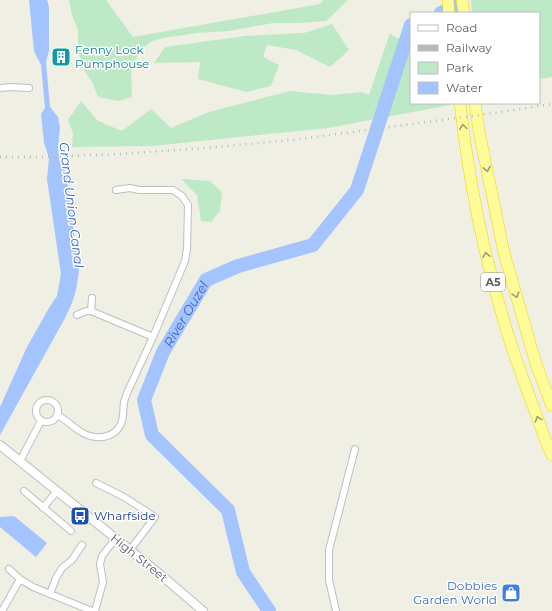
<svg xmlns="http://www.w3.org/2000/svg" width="552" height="611" font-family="Montserrat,sans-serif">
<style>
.green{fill:#bde9c6}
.water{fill:#a3c4ff}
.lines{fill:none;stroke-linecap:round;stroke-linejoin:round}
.river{stroke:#a3c4ff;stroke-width:14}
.minor-casing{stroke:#bdbfc5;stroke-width:8}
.tertiary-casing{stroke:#bdbfc5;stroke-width:10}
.trunk-casing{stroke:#f2d700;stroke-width:12}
.minor{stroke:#fff;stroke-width:6}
.tertiary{stroke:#fff;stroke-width:8}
.trunk{stroke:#fefc99;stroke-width:11}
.rail{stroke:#b8b9b9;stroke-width:2.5;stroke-dasharray:1 5;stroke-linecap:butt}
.oneway{stroke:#9c9d7a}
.labels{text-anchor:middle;stroke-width:3;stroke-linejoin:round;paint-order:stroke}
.shield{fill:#fff;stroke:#8c8e93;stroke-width:1}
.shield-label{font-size:11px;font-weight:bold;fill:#5b5d65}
.culture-label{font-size:12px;fill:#0d838f;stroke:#fff;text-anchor:start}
.transit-label{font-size:12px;fill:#164399;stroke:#fff;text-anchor:start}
.street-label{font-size:12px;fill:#5b5d65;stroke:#fff}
.shop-label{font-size:12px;fill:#366cbe;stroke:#fff;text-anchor:end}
.water-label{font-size:13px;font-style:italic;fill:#3a64ce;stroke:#fff}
</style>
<rect width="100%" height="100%" fill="#efefe3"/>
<path class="green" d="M69,0H106L133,37L320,4L323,0H348L326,21L298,23H273L229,31L197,33L163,38L151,42L142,49L138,55L131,70L132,97L119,101L98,97L93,84L83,68L78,50V30L72,15Z
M471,0H552V77L539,79V13H472Z
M332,24L349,50L330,67L296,50L267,45L263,57L279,65L271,86L246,92L198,79L200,62L154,63L165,47L245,36L304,33Z
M390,33L397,38L411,43V103H449L450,105L328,128L152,146L72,147L73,133L68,120L81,101L98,121L122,131L151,109L171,128L209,112L290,91L332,95L362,92L369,95Z
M181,179L210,181L222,192L220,211L211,222L201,221L197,195Z"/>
<path class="water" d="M29,0H47L49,7V51L46,62L50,107L58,117L60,128L58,145L59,160L66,172L79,271L76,290L72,303L65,318L0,435V407L27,347L49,308L57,296L61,274L47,179L49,158L44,143L41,114L45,108L41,65L34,51Z
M14,516L47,543L36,557L0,527V517Z"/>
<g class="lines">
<g class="river">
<path d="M441,13L450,10L460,0"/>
<path id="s1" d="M269,611L243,572L228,510L152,435L144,400L163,352L206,280L238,266L313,245L357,190L411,25"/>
</g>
<defs>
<path id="minor" d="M0,88L11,87L29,88
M91,311L153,337
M77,315L86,311H91L92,298
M36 411a11 11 0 1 1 22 0a11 11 0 1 1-22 0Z
M57,415C67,420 74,428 83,433C96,440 114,439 121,424C124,417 123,409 124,402C125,399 126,396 127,393L153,337L185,261L187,249L188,205L182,196L173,190H139L130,188L116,190
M20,461L41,421
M96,483L124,497L155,517L130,550
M24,491L71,531
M43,508L57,491
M9,569L20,579L33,587L92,611
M50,594L56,578L62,568L72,560L82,545
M2,611L20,579
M95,611L103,582L100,564L102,556L116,538
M336,611L329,580V550L355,449"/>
<path id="tertiary" d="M0,445L161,575L203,611"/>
<path id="trunk" d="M448,0L449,13
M462,0L464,13
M460,103C468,175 482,248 503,318C515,361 532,402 547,444L552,455
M475,103L479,131L504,253L536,364L552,406"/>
</defs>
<use href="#minor" class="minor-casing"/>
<use href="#tertiary" class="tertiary-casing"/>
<use href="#trunk" class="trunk-casing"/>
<use href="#minor" class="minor"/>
<use href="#tertiary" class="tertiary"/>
<use href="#trunk" class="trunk"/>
<path class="rail" d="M0,157H41L119,154L205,148L292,140L501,112L552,104"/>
</g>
<defs><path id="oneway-chevron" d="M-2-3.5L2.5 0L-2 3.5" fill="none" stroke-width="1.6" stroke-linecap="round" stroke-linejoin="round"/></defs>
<g class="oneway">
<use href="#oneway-chevron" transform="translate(463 127) rotate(-98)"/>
<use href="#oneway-chevron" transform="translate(487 169) rotate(78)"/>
<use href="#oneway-chevron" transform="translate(486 255) rotate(-102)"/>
<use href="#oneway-chevron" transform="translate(516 295) rotate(74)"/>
<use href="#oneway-chevron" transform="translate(538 419) rotate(-110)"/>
</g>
<defs>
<symbol id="building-square" viewBox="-11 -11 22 22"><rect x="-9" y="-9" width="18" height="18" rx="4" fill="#0f9aa8" stroke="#fff"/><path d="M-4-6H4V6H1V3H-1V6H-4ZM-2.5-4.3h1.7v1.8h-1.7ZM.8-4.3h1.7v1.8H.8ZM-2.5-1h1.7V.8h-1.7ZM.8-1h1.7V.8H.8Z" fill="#fff"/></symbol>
<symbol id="bus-square" viewBox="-11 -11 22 22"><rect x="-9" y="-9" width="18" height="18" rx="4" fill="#1a4fb4" stroke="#fff"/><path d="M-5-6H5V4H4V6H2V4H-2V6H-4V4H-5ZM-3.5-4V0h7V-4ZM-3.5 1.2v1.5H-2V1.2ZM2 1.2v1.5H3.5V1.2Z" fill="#fff"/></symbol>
<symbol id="shop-square" viewBox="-11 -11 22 22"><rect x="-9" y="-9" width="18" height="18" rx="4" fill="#3f7fe0" stroke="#fff"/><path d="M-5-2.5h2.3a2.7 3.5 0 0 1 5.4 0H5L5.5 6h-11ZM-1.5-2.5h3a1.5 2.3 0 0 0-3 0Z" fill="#fff"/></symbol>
</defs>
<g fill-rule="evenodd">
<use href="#building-square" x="50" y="46" width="22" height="22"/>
<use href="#bus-square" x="69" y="505" width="22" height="22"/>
<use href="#shop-square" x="500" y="582" width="22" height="22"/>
</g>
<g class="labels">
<rect class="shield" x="481" y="273" width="24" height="18" rx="3"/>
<g class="shield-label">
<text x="493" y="286">A5</text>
</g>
<g class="culture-label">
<text x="75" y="54">Fenny Lock<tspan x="75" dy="14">Pumphouse</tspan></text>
</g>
<g class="transit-label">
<text x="94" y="520">Wharfside</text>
</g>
<g class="street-label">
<text transform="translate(139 558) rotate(39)" y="4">High Street</text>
</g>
<g class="shop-label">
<text x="497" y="590">Dobbies<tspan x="497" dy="14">Garden World</tspan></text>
</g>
<g class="water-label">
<text transform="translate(72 205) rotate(83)" y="5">Grand Union Canal</text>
<text dy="5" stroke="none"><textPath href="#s1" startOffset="349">River Ouzel</textPath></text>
</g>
</g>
<rect x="410" y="12" width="130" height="92" fill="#ffffff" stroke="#bdbec1"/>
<rect x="418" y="25" width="20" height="6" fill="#ffffff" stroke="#bdbec1"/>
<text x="446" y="32" font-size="12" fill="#5b5d65">Road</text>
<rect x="418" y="45" width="20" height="6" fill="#b8b9b9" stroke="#bdbec1"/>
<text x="446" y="52" font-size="12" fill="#5b5d65">Railway</text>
<rect x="418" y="62" width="20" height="12" fill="#bde9c6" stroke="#bdbec1"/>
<text x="446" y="72" font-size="12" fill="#5b5d65">Park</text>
<rect x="418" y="82" width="20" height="12" fill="#a3c4ff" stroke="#bdbec1"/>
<text x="446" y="92" font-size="12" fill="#5b5d65">Water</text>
</svg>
